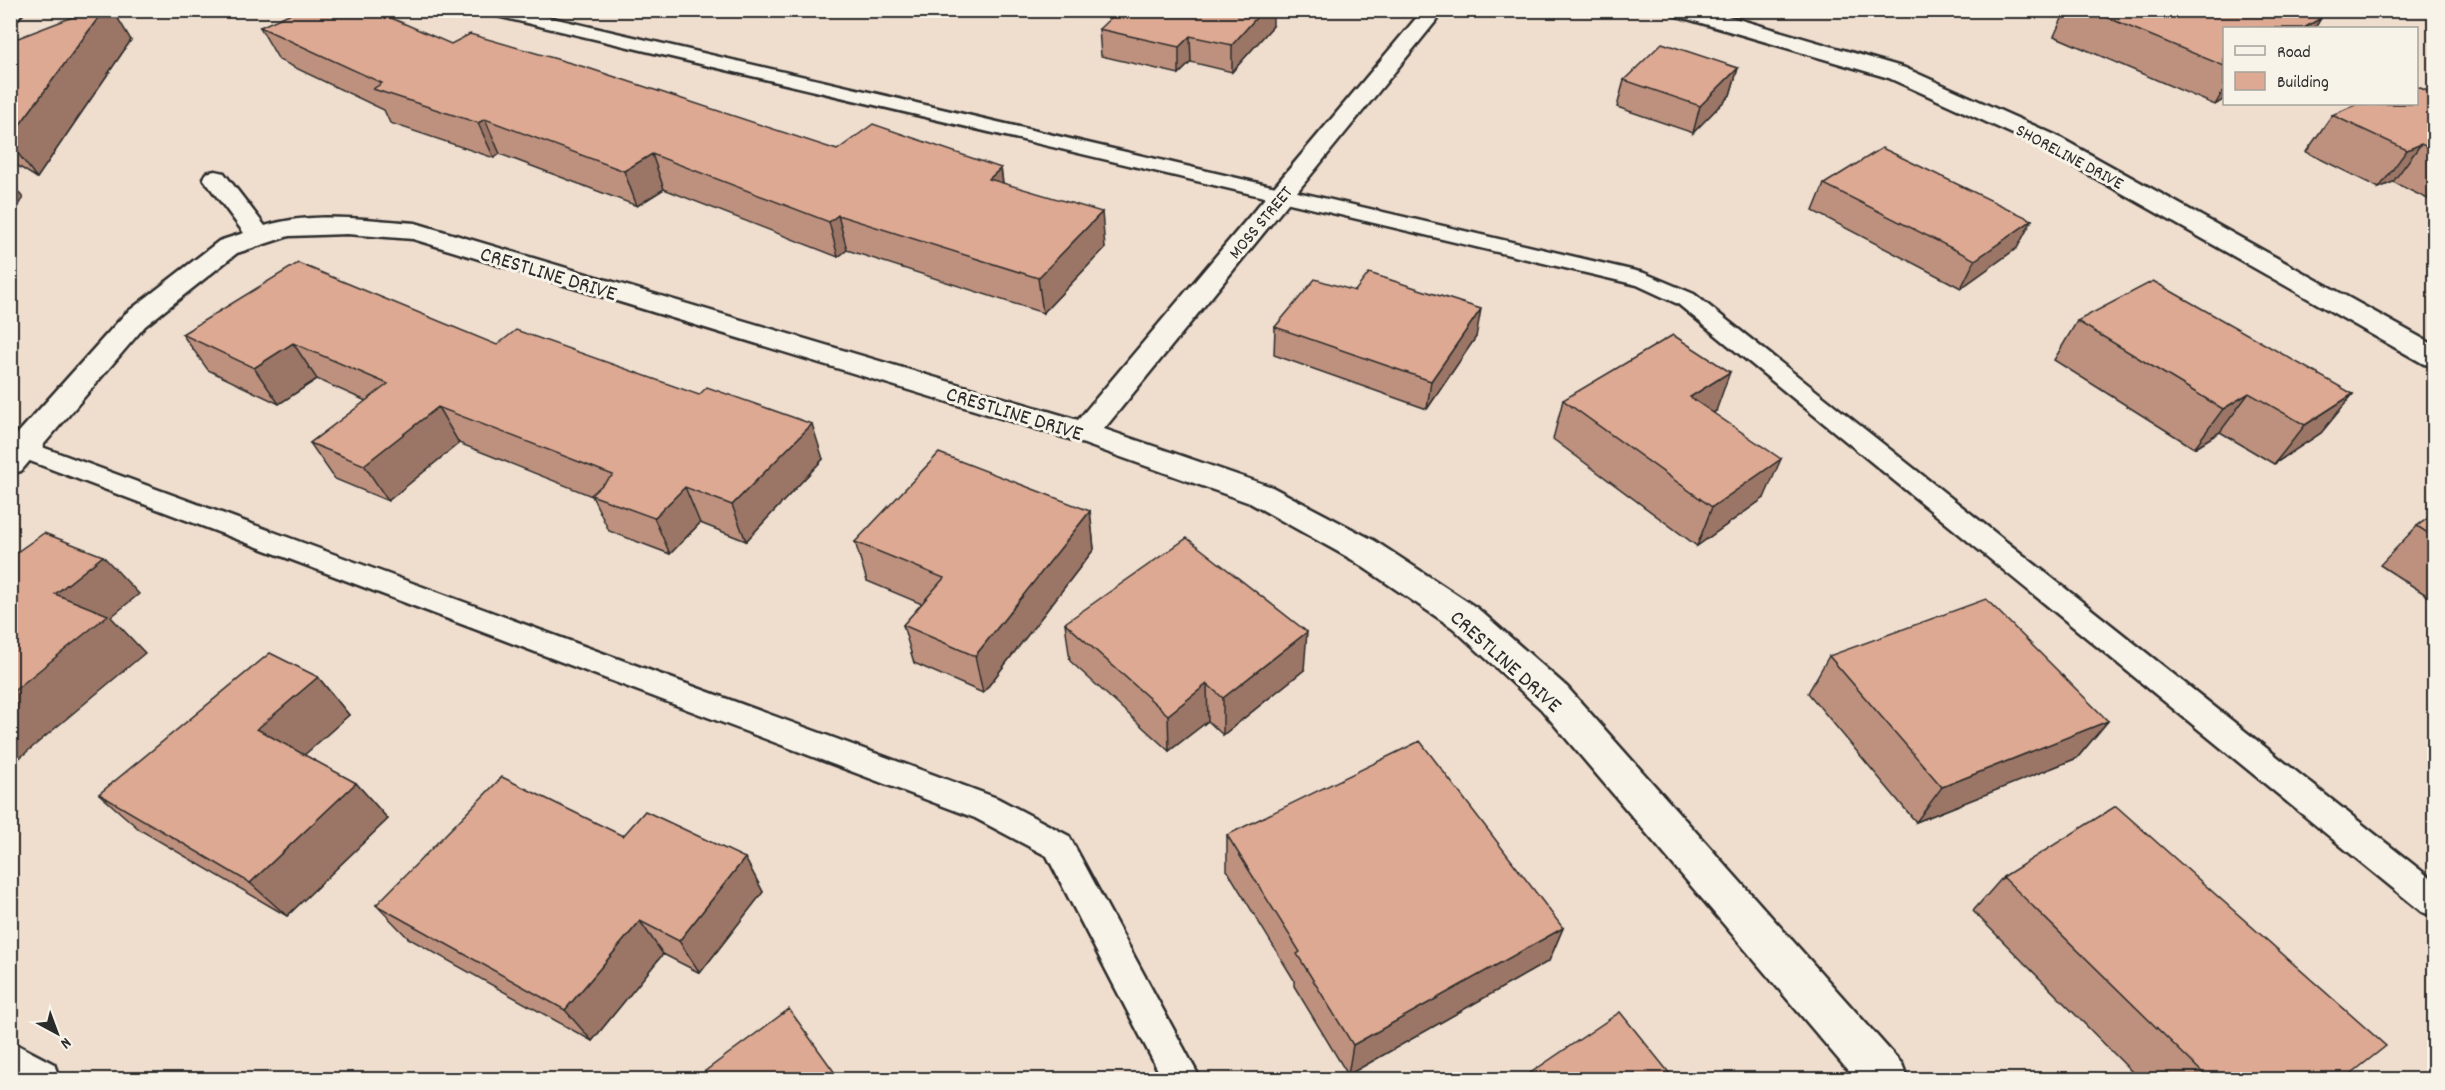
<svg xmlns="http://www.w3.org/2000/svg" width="2445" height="1090" font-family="Dekko,sans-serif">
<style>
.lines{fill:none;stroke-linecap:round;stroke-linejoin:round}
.lane-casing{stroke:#2b2b2b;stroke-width:5}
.street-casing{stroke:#2b2b2b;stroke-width:5}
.lane{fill:#f7f3e8;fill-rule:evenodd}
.street{fill:#f7f3e8;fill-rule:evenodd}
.wall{fill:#be917e;stroke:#2b2b2b;stroke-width:1.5}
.shaded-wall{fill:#9b7666;stroke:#2b2b2b;stroke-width:1.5}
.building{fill:#dda992;stroke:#2b2b2b;stroke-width:1.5}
.labels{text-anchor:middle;stroke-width:6;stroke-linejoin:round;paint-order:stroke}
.far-street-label{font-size:18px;fill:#2b2b2b;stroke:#f7f3e8}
.street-label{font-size:22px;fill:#2b2b2b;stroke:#f7f3e8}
</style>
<rect width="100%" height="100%" fill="#efddce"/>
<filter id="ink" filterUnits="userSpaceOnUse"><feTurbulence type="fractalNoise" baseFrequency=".0167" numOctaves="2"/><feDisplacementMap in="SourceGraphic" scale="12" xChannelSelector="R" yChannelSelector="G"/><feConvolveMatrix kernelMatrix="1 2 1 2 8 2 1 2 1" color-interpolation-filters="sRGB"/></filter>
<g filter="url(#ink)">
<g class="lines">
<defs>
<path id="lane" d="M10,10H25L16,20L10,21Z
M485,10H518L1644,273L1694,294L2434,881V916L2422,912L1678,304L1637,285L493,15Z
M23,440L997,798L1069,836L1201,1080H1163L1047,856L975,818L14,455L10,449L14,443Z"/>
<path id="street" d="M1423,10H1445L1104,429L1272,487L1375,541L1477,608L1567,687L1902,1064L1908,1080H1856L1541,709L1453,628L1351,559L1250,503L1073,440L413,239L347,234L289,236L237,253L145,326L21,471L10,474V442L125,314L219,241L244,233L203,178L206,173L215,171L224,173L265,226C313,211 366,220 415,223L1078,420Z
M1672,10H1707L1905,68L2055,135L2434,345V366L2424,364L2037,145L1889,78L1674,15Z
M10,1041L54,1064L60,1080H10Z"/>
</defs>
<use href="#lane" class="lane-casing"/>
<use href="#street" class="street-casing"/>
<use href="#lane" class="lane"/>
<use href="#street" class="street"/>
</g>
<path class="wall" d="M2066,10H2301L2321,18L2315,28H2224V99L2215,105L2054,36Z
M1273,26L1232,72L1191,62L1179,74L1101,56L1099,29Z
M260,27L451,44L837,150L1001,168L1003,183L1105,248L1043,313L847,250L838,257L664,189L637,206L500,154L494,158L390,123L384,110L279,60Z
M131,40L37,178L10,161V41Z
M1738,68L1730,95L1693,133L1617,107L1624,80Z
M2434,94V202L2393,182L2379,188L2306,152L2332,115Z
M1824,184L2032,220L2017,248L1961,288L1813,211Z
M2077,321L2353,394L2321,433L2274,464L2220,432L2194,448L2054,360Z
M1275,327L1476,337L1427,409L1274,355Z
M182,334L497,345L823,459L746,541L700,523L670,554L609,531L592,496L459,443L388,501L335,479L310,443L366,401L317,379L279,404L208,370Z
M1563,400L1716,411L1713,413L1764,498L1697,546L1553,439Z
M1090,511L1094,549L983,693L914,663L903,625L922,604L867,581L855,542Z
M2434,514V600L2380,565L2417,526Z
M1065,623L1304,670L1223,735L1208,721L1169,751L1070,661Z
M1829,656L2108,721L2077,758L1916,822L1808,693Z
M318,677L349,715L304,755L356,783L388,819L287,916L140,830L99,794Z
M1227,835L1563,928L1549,961L1348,1075L1294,986V980L1227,870Z
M623,836L745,858L763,892L700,973L663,954L592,1041L408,938L376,905Z
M2003,877L2343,1080H2140L1973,911Z"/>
<path class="shaded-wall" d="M104,10H113L131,40L37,178L10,143V138Z
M1263,10H1273V26L1232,72V45Z
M2321,18L2315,28H2304Z
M1190,36L1191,62L1179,74V47Z
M1738,68L1730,95L1693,133L1700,106Z
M2224,89V99L2215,105Z
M485,119L500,154L494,158L478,123Z
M2421,144L2393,182L2379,188L2407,150Z
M652,154L664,189L637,206L624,171Z
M1001,168L1005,203L989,179Z
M10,181L23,198L10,216Z
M1102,212L1105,248L1043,313L1038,278Z
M838,215L847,250L838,257L829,222Z
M2032,220L2017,248L1961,288L1975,260Z
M1481,309L1476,337L1427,409L1431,381Z
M293,343L317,379L279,404L254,368Z
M1730,372L1716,411L1676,436L1690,397Z
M2249,393L2220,432L2194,448L2223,409Z
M2353,394L2321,433L2274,464L2305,425Z
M438,407L459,443L388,501L364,465Z
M812,424L823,459L746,541L732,505Z
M1781,459L1764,498L1697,546L1712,507Z
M685,487L700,523L670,554L654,518Z
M1090,511L1094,549L983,693L975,656Z
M103,556L139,594L111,617L145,653L10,766V694L55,594Z
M1307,632L1304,670L1223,735V698Z
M318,677L349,715L292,766L257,729Z
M1207,684L1208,721L1169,751L1168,715Z
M2108,721L2077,758L1916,822L1942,787Z
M356,783L388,819L287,916L250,883Z
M745,858L763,892L700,973L679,941Z
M640,921L663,954L592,1041L565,1010Z
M1563,928L1549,961L1348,1075L1353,1045Z"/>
<path class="building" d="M91,10H104L10,138V41Z
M298,10H373L451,44L470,34L588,68L837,150L873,124L1001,168L989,179L1102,212L1038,278L838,215L829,222L652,154L624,171L485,119L478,123L373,89L382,83L260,27Z
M1119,10H1263L1232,45L1190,36L1179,47L1099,29Z
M2089,10H2301L2321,18L2304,28H2224V66Z
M1662,43L1738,68L1700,106L1624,80Z
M2416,86L2434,94V150L2421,144L2407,150L2332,115L2357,104H2416Z
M1882,148L2032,220L1975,260L1824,184Z
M298,263L497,345L516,330L699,395L707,387L812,424L732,505L685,487L654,518L591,495L613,475L438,407L364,465L310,443L388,384L293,343L254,368L182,334Z
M1369,273L1481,309L1431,381L1275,327L1315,279L1355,291Z
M2153,281L2353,394L2305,425L2249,393L2223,409L2077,321Z
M1673,335L1730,372L1690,397L1781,459L1712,507L1563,400Z
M939,453L1090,511L975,656L903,625L944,578L855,542Z
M2434,514V537L2417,526Z
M44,533L103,556L55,594L108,615L10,694V557Z
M1187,538L1307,632L1223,698L1207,684L1168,715L1065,623Z
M1986,599L2108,721L1942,787L1829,656Z
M270,653L318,677L257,729L356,783L250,883L99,794Z
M1420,741L1563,928L1353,1045L1297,954L1300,952L1227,835Z
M502,777L623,836L645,811L745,858L679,941L640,921L565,1010L376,905Z
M2116,806L2386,1046L2343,1080H2210L2003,877Z
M789,1009L840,1080H693Z
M1620,1012L1675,1080H1520Z"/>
</g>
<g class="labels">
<g class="far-street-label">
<text transform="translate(2070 156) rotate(28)" y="6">SHORELINE DRIVE</text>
<text transform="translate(1260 222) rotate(-50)" y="6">MOSS STREET</text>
</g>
<g class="street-label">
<text transform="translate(549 272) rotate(17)" y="8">CRESTLINE DRIVE</text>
<text transform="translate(1015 412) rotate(17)" y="8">CRESTLINE DRIVE</text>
<text transform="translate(1507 660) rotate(42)" y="8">CRESTLINE DRIVE</text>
</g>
</g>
<rect width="2445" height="1090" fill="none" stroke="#f7f3e8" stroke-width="36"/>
<rect x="18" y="18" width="2409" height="1054" fill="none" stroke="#2b2b2b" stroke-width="2" filter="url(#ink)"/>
<rect x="2223" y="27" width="195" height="78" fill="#f7f3e8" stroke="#a5a39c" stroke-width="1.5"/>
<rect x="2235" y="46" width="30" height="9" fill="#f7f3e8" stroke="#a5a39c" stroke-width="1.5"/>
<text x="2277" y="57" font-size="18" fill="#2b2b2b">Road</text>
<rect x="2235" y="72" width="30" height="18" fill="#dda992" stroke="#a5a39c" stroke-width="1.5"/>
<text x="2277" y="87" font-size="18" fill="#2b2b2b">Building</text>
<g transform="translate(57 1033) rotate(139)" stroke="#f7f3e8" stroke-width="4.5" paint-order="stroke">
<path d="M0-4.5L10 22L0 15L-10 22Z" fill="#2b2b2b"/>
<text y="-9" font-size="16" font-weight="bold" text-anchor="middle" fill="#2b2b2b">N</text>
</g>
</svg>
